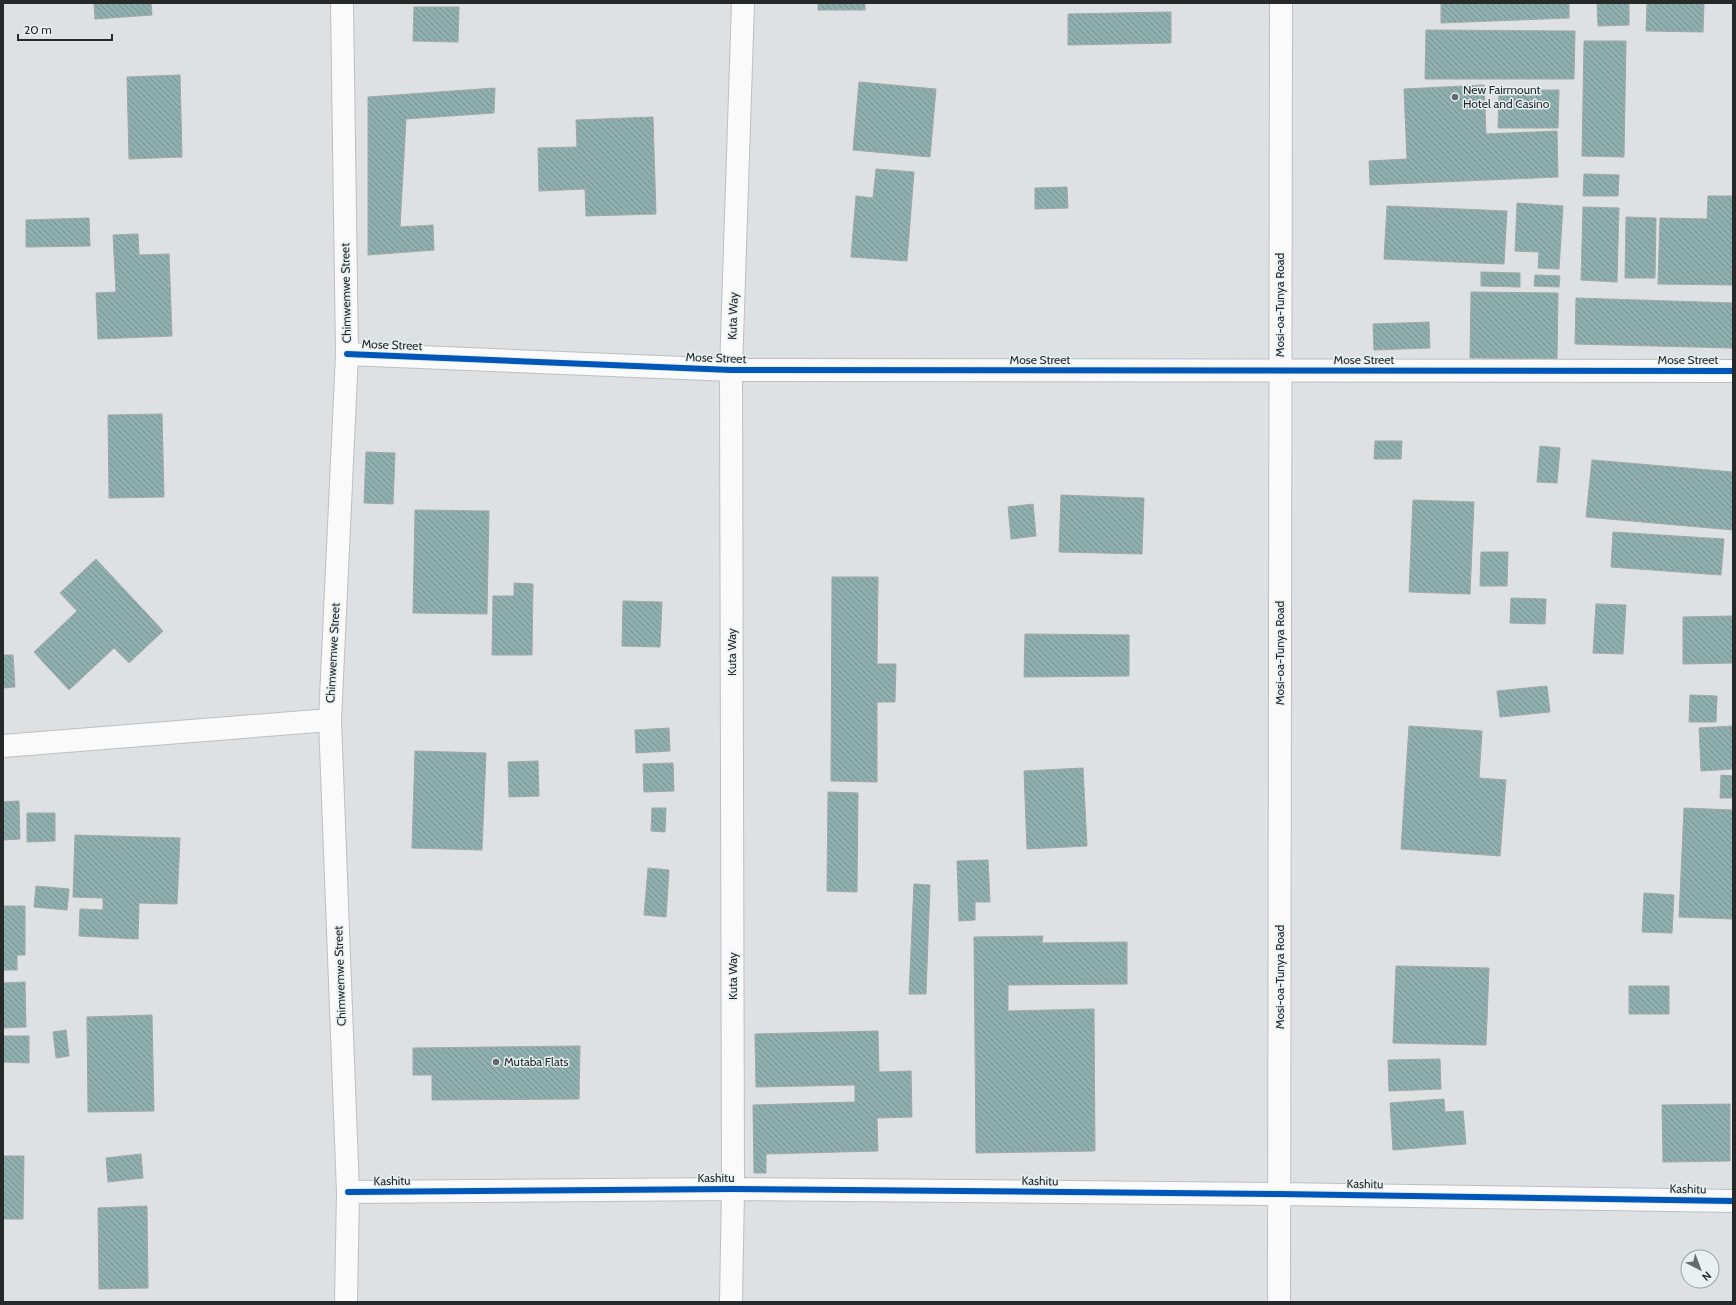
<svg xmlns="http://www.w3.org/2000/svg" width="1736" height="1305" font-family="Cabin,sans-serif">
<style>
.building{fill:url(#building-back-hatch);stroke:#a3a6a6}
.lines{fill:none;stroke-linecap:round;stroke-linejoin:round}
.minor-casing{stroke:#bcbfc1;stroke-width:24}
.highway-casing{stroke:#bcbfc1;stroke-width:24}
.minor{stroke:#fafafb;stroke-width:22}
.highway{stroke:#fafafb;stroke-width:22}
.cycleway-casing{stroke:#e8f0f2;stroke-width:8}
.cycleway{stroke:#0057b8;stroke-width:6}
.poi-dot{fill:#66696b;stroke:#e8f0f2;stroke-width:1.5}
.labels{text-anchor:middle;stroke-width:3;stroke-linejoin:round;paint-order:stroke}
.poi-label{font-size:12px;fill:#26292a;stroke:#e8f0f2;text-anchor:start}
.street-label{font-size:12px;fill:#26292a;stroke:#e8f0f2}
</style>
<defs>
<pattern id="building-back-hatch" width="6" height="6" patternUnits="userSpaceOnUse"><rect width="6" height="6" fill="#8fb0af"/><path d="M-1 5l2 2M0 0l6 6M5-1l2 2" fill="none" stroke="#758f8f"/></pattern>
</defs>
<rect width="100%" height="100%" fill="#dde1e3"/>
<path class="building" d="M94,3H151L152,15L95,19Z
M818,3H865V10H818Z
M1441,3H1569V18L1441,23Z
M1597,3H1629V25L1598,26Z
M1647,3H1704L1703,32L1646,31Z
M414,7H459L458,42L413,41Z
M1171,12V43L1068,45V14Z
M1426,30L1575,31L1574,79H1425Z
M1584,41H1626L1624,157L1582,156Z
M180,75L182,157L129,159L127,77Z
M859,82L936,89L930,157L853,150Z
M1484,85L1486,134L1557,131L1558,177L1370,185L1369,161L1407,159L1404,89Z
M495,88L494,113L406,119L400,227L433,225L434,250L368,255V97Z
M1499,90H1559L1558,128H1498Z
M653,117L656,214L586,216L585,189L539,191L538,148L577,147L576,120Z
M876,169L914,172L907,261L851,257L856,196L873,198Z
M1584,174L1619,175L1618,196H1583Z
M1067,187L1068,208L1035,209V188Z
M1708,196H1733V285L1658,284L1660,218L1707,219Z
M1517,203L1563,206L1559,269L1538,268L1539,252L1515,251Z
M1387,206L1507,211L1504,264L1384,259Z
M1583,207L1619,208L1617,282L1581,280Z
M1626,217L1656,218L1655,278H1625Z
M89,218L90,246L26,247V220Z
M138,234L139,255L169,254L172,336L98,339L96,293L116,292L113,235Z
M1481,272L1520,273V287L1481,286Z
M1535,275L1560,276L1559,287L1534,286Z
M1471,292L1558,293L1557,359L1470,358Z
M1576,298L1733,303V348L1575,344Z
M1429,322L1430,348L1374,350L1373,324Z
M162,414L164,497L109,498L108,415Z
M1375,441H1402L1401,459H1374Z
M1540,446L1560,448L1557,483L1537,482Z
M366,452L395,453L393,504L364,503Z
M1592,460L1733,472V530L1586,517Z
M1061,495L1144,498L1142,554L1059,552Z
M1413,500L1474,502L1470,594L1409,592Z
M1033,504L1036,536L1011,539L1008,507Z
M415,510L489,511L487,614L413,613Z
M1613,532L1724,539L1721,575L1611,567Z
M1481,552H1508L1507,586H1480Z
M96,559L163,631L129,663L114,648L69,690L34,652L77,611L60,593Z
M832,577H878L877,664H896L895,702H877V782L831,781Z
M514,583L533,584L532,655H492L493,596H514Z
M1511,598L1546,599L1545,624L1510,623Z
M623,601L662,602L660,647L622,646Z
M1596,604L1626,605L1623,654L1593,653Z
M1733,616V663L1683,664V617Z
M1025,634L1129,635V676L1024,677Z
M3,655H13L15,687L3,688Z
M1547,686L1550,712L1500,717L1497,691Z
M1690,695L1717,696L1716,722H1689Z
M1409,726L1482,731L1479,778L1506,780L1500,856L1401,849Z
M1733,726V769L1701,771L1699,728Z
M669,728L670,751L636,753L635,730Z
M415,751L486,753L482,850L412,848Z
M538,761L539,796L509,797L508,762Z
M673,763L674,791L644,792L643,764Z
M1083,768L1087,846L1027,849L1024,771Z
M1721,775L1733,776V798H1720Z
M828,792L858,793L857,892L827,891Z
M19,801L20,839L3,840V802Z
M652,808H666L665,832L651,831Z
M1684,808L1733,810V919L1679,917Z
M27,813H55V841L27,842Z
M75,835L180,838L177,904L139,903L138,939L79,936L80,909L103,910V898L73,897Z
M988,860L990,902H975V920L959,921L957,861Z
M648,868L669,870L666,917L644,915Z
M914,884L930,885L926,994H909Z
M36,886L69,889L67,910L34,907Z
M1644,893L1674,895L1672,933L1642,932Z
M3,906H25V955H17V970H3Z
M1043,936L1042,943L1127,942V984L1008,985V1011L1094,1009L1095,1151L976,1153L974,937Z
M1396,966L1489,968L1486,1045L1393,1043Z
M25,982L26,1027L3,1028V983Z
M1629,986H1669V1014H1629Z
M152,1015L154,1111L88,1112L87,1017Z
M66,1030L69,1056L56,1058L53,1032Z
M878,1031L879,1072L911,1071L912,1117L877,1118L878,1151L766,1154V1173H754L753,1105L855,1102V1085L756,1087L755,1034Z
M3,1036H29V1063L3,1062Z
M580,1046L579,1099L432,1100V1075H413V1048Z
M1440,1059L1441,1089L1389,1091L1388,1060Z
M1444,1099L1445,1112L1463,1111L1466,1144L1393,1150L1390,1103Z
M1730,1104V1161L1663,1162L1662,1105Z
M141,1154L143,1178L108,1182L106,1158Z
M3,1156H24L23,1219H3Z
M147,1206L148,1288L99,1289L98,1208Z"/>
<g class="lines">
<defs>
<path id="minor" d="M342,3L347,354L330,720L348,1192L346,1302
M347,354L731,370L1733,371
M3,746L330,720
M348,1192L733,1189L1280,1194L1733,1201
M731,1302L733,1189L731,370L743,3"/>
<path id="highway" d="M1279,1302L1281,3"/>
</defs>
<use href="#minor" class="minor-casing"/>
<use href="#highway" class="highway-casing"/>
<use href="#minor" class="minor"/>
<use href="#highway" class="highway"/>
<defs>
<path id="cycleway" d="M347,354L731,370L1733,371
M348,1192L733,1189L1280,1194L1733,1201"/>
</defs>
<use href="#cycleway" class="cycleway-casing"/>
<use href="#cycleway" class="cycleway"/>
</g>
<g class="poi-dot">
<circle cx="1455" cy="97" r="4"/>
<circle cx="496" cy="1062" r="4"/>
</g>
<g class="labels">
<g class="poi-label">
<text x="1463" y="94">New Fairmount<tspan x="1463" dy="14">Hotel and Casino</tspan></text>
<text x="504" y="1066">Mutaba Flats</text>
</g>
<g class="street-label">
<text transform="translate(346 293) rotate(-91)" y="4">Chimwemwe Street</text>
<text transform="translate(1280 305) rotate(-90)" y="4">Mosi-oa-Tunya Road</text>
<text transform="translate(733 316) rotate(-88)" y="4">Kuta Way</text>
<text transform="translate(392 345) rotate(2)" y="4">Mose Street</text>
<text transform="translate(716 358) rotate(2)" y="4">Mose Street</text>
<text x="1040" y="364">Mose Street</text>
<text x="1364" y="364">Mose Street</text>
<text x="1688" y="364">Mose Street</text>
<text transform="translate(732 652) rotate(-90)" y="4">Kuta Way</text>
<text transform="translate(333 653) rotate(-87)" y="4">Chimwemwe Street</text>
<text transform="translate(1280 653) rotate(-90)" y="4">Mosi-oa-Tunya Road</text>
<text transform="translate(340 976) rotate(-92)" y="4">Chimwemwe Street</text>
<text transform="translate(733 976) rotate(-90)" y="4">Kuta Way</text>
<text transform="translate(1280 977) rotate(-90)" y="4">Mosi-oa-Tunya Road</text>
<text x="716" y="1182">Kashitu</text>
<text transform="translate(392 1181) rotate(-1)" y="4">Kashitu</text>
<text transform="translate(1040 1181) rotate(1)" y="4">Kashitu</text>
<text transform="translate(1365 1184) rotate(1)" y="4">Kashitu</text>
<text transform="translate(1688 1189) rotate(1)" y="4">Kashitu</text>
</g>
</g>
<rect width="1736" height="1305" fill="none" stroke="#26292a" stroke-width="8"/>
<g transform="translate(1700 1269) rotate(138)"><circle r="19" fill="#e8f0f2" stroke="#9aa0a2"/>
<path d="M0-3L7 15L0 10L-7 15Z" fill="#66696b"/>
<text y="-6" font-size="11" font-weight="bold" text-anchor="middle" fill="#26292a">N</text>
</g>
<path d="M18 34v6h94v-6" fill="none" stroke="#26292a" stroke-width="2"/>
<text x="24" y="34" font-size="12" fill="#26292a" stroke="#e8f0f2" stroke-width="3" paint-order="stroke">20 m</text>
</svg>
